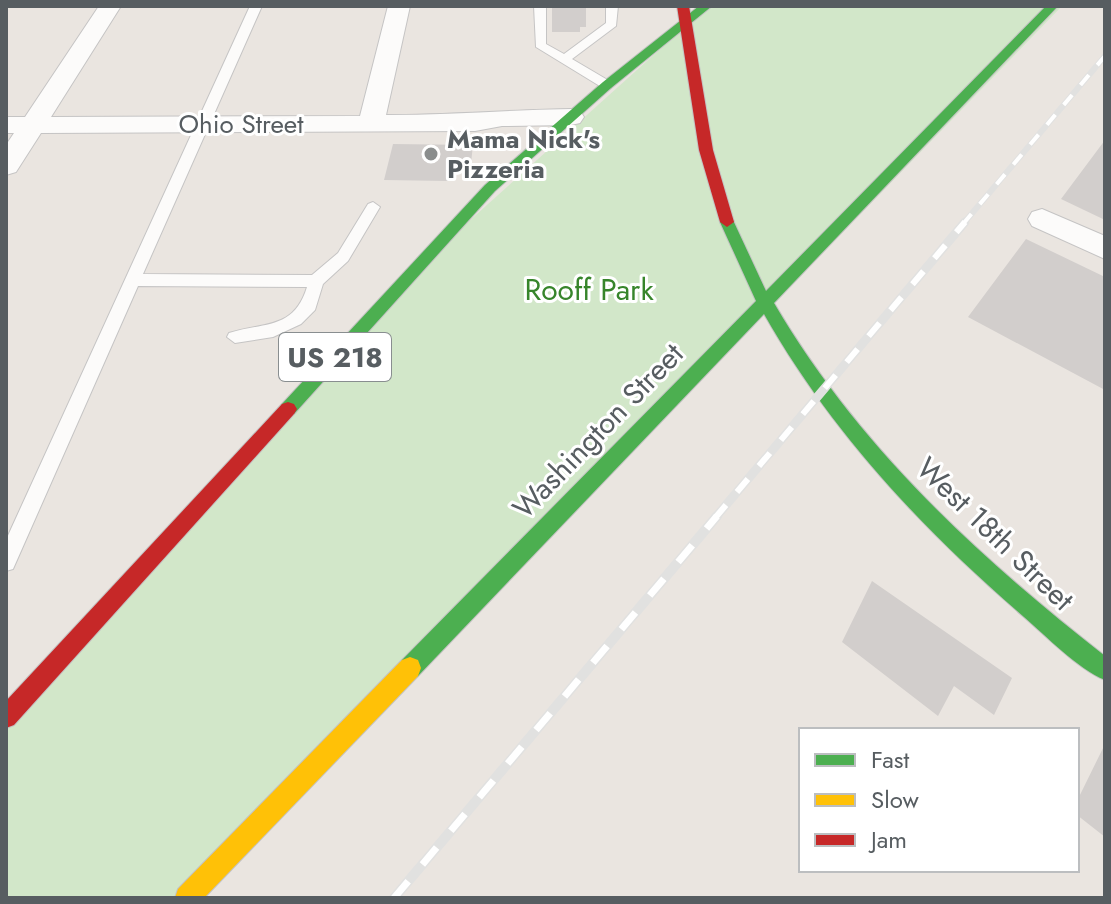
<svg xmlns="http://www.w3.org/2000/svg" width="1111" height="904" font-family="Jost,sans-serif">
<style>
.green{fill:#d2e7c9}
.building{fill:#d2cecc}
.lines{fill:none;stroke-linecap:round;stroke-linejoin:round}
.lane-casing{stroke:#c5c4c4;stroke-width:2}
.street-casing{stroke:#c5c4c4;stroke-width:2}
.fast-casing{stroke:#c4c3c3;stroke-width:2}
.slow-casing{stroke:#c4c3c3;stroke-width:2}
.jam-casing{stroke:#c4c3c3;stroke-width:2}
.lane{fill:#fcfbfa;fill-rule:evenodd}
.street{fill:#fcfbfa;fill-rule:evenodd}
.fast{fill:#4caf50;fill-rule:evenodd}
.slow{fill:#ffc107;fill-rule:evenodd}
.jam{fill:#c62828;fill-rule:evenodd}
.rail-far2-casing{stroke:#e1e1e0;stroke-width:6}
.rail-far1-casing{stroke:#e1e1e0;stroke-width:9}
.rail-casing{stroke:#e1e1e0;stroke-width:10}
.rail-far2{stroke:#fff;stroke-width:4;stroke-dasharray:13;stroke-linecap:butt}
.rail-far1{stroke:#fff;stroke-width:6;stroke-dasharray:17;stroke-linecap:butt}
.rail{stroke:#fff;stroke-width:7;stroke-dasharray:22;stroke-linecap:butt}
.poi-dot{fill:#8a8d8d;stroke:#fff;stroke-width:3}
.labels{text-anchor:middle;stroke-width:6;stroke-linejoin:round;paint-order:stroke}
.far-street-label{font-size:26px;fill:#575d61;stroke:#fff}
.far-poi-label{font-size:26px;font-weight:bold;fill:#575d61;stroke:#fff;text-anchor:start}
.shield{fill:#fff;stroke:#898e90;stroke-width:2}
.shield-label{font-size:28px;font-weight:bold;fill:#575d61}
.park-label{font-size:30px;fill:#37852b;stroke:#fff}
.street-label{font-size:30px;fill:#575d61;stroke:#fff}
</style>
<rect width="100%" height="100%" fill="#eae5e0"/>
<path class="green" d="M708,6H1062L198,898H6V712L407,277Z"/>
<path class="building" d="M552,6H586V27H580V32H552Z
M1105,140V220L1061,199Z
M393,144L473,145L471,163L448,181L384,180Z
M1026,239L1105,277V390L968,317Z
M872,581L1012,678L994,715L954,686L938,716L842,642Z
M1105,744V837L1077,815V801Z"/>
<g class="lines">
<defs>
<path id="lane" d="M250,6H262L143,274L312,275L338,253L368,204L373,202L380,207L348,261L323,284L315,310L301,324L273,337L235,343L227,337L229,333C264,322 294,330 307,287L138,286L13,569L6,571V540Z
M534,6H546V44L564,54L606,23V6H618L616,26L572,59L611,82V88H603L536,47Z"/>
<path id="street" d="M99,6H121L51,117L360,116L388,6H410L386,115C448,115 509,110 571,109L580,111L584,117L580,123L571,125L502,126L475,131L41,133L16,172L6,175V145L14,133H6V117H25Z
M1042,209L1105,236V259L1032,226L1028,219L1032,212Z"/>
<path id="fast" d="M699,6H712L611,88L495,191L294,414H282L279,409L282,404L485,185L603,82Z
M1046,6H1058L774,303C858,446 976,555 1105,656V680C1078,669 1046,636 1024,617C921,528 831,432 764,314L418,676L410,679L402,676L399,668L402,660L756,301L720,222L722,218H732L766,291Z"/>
<path id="slow" d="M410,657L418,660L421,668L418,676L204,898H175L178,889L402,660Z"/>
<path id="jam" d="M677,6H689L713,150L734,222L727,227L720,222L699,150Z
M288,402L294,404L297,409L294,414L14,725L6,728V701L282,404Z"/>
</defs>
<use href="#lane" class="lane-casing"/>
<use href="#street" class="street-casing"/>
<use href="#fast" class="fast-casing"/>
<use href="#slow" class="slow-casing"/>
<use href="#jam" class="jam-casing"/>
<use href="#lane" class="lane"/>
<use href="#street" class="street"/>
<use href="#fast" class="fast"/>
<use href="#slow" class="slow"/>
<use href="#jam" class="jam"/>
<defs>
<path id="rail-far2" d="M963,224L1105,56"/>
<path id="rail-far1" d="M715,518L965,222"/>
<path id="rail" d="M394,898L717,516"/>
</defs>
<use href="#rail-far2" class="rail-far2-casing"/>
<use href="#rail-far1" class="rail-far1-casing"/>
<use href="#rail" class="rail-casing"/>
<use href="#rail-far2" class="rail-far2"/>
<use href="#rail-far1" class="rail-far1"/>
<use href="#rail" class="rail"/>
</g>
<circle class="poi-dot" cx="431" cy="154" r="8"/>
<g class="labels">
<g class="far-street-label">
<text x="241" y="133">Ohio Street</text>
</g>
<g class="far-poi-label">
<text x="447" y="148">Mama Nick's<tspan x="447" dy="30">Pizzeria</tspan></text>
</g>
<rect class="shield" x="279" y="333" width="112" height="48" rx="6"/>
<g class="shield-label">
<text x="335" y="367">US 218</text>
</g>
<g class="park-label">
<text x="589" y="300">Rooff Park</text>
</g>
<g class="street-label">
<text transform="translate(598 431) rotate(-46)" y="10">Washington Street</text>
<text transform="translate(995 534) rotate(44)" y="10">West 18th Street</text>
</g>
</g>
<rect width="1111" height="904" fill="none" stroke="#575d61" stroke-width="16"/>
<rect x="799" y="728" width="280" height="144" fill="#ffffff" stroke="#bcbec0" stroke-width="2"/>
<rect x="815" y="754" width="40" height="12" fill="#4caf50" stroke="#bcbec0" stroke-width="2"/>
<text x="871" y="768" font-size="24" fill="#575d61">Fast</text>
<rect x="815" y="794" width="40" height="12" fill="#ffc107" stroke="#bcbec0" stroke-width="2"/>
<text x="871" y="808" font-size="24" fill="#575d61">Slow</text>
<rect x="815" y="834" width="40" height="12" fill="#c62828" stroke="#bcbec0" stroke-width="2"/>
<text x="871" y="848" font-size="24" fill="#575d61">Jam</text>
</svg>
